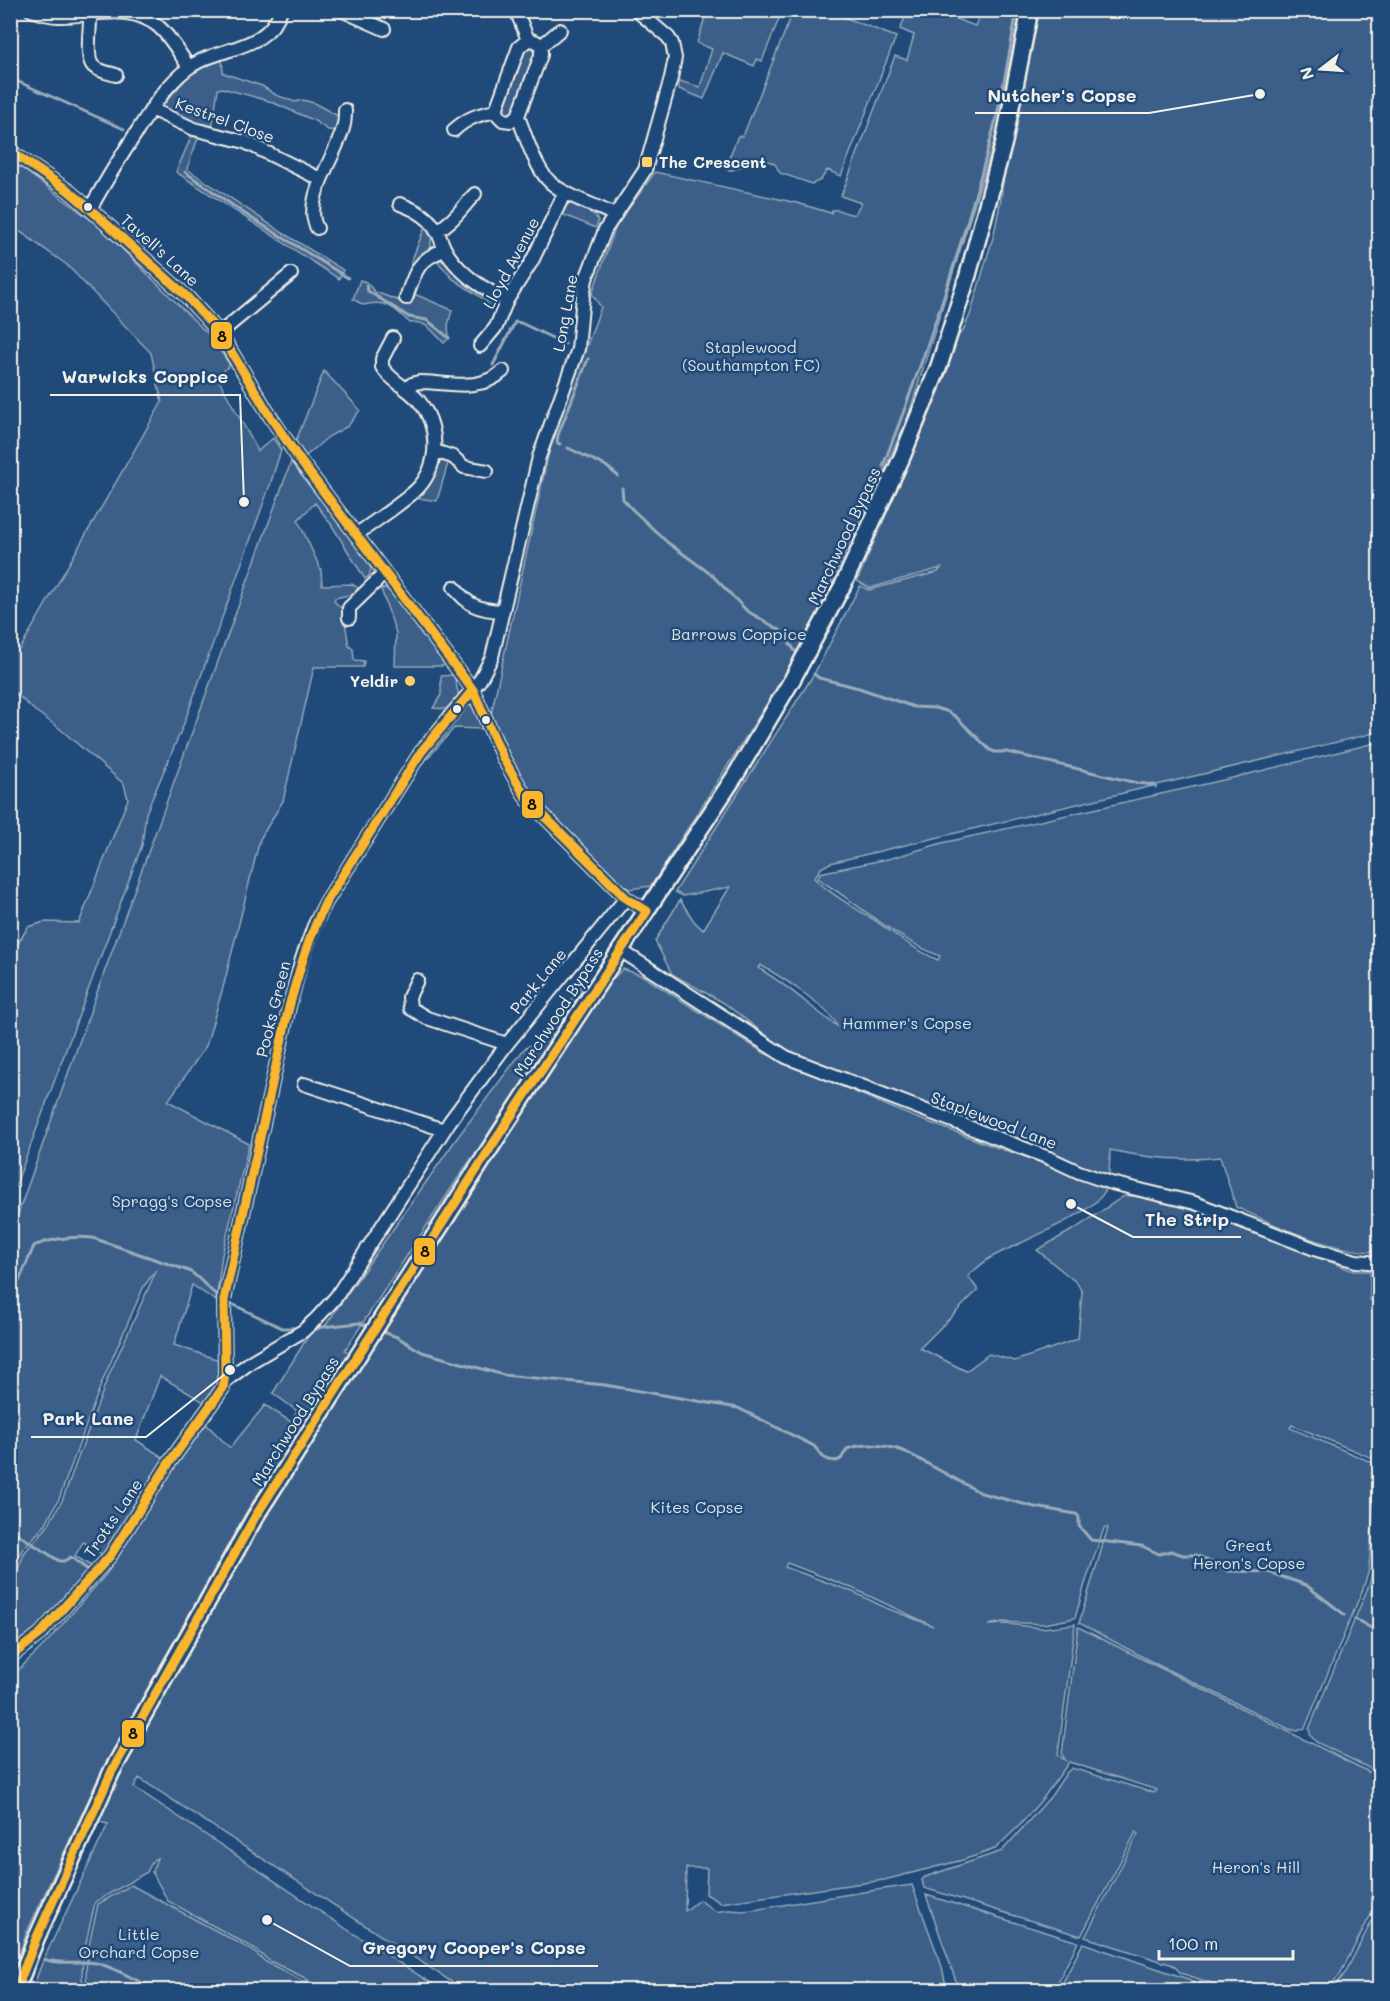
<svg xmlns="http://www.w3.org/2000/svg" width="1390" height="2001" font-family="Mali,sans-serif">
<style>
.green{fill:#3a5f88;stroke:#97a8b8;stroke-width:1.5;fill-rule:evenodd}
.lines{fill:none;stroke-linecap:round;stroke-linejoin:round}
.stream{stroke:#9cacbb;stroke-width:3}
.minor-casing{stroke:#f4f1e8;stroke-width:16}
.major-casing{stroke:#f4f1e8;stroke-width:20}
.minor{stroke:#1f4a7a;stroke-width:12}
.major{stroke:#1f4a7a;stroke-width:15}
.bus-1-casing{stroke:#1f4a7a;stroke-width:14}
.bus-1{stroke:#fab62d;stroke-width:9}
.poi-dot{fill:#ffd166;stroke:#1f4a7a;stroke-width:2}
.bus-dot{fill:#f4f1e8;stroke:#1f4a7a;stroke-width:2}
.labels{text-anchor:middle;stroke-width:5;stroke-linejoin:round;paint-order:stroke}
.street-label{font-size:16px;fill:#f4f1e8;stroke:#1f4a7a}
.poi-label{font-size:16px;font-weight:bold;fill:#f4f1e8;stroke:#1f4a7a;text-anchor:start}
.park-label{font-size:16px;fill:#e1e2de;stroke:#1f4a7a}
.leader{fill:none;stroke:#f4f1e8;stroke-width:2}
.callout-dot{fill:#f4f1e8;stroke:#1f4a7a;stroke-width:2}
.callout-label{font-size:18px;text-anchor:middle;font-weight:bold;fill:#f4f1e8;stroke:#1f4a7a;stroke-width:5;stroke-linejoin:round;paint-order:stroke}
.line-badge{stroke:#1f4a7a;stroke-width:2}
.pale-badge-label{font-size:16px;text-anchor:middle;font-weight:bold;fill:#111}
</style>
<rect width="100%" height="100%" fill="#1f4a7a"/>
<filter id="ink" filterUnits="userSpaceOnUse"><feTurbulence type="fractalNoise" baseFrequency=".0167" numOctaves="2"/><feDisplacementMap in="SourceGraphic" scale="12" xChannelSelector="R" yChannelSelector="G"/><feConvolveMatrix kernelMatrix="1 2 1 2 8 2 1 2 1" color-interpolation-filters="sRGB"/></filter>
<g filter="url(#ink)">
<path class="green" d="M795,10L828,11L896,37L841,176L827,170L821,180L812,184L780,173L775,164L762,158L733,170H728L725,168L738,136H743L792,14Z
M707,11H782L762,61L757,59L754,66L723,53L704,99L679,89V81L700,87L712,49L697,43Z
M908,11H934L975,26L981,11H1020L998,129L907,420L798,655L651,886L629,889L571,841L523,781L490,719L548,456L566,402L601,307L592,294L616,226L655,172L797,203L831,213L832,210C841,208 847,216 855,214L861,203L841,196L895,56L907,60L914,35L900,29Z
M1035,11H1379V732L830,863L821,868L814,878C830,894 852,906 871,918C893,933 913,949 938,960L940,956C898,940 863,908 826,884L818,878L820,873L892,858L942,843L1228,779L1379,742V1252C1332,1252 1279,1227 1236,1207L1220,1157C1183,1162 1147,1158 1110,1150L1109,1178L1009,1135L788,1052L724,1003L672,974L655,941L680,900L694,921L703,930L730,887L683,896L675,892L814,674L860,586L869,590L938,572L941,568L870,588L857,581L940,390L952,341L963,331L970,315L994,234L1001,199L1005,162ZM760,965C777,974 832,1009 837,1026C810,1007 787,984 758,968Z
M533,46L537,51L513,113L507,115L502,111V105L525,50Z
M222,58L223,73L262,86L276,95L295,102L303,100L314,103L338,116L340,121L337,131L328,130L313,120L269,101L222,88L218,89L212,128L160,108L193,71Z
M192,135L198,138L187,169L283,233L343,270L339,279L176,172Z
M11,160L99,226L210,336L230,365L217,377L258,451L273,438L281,450L270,485L183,726L146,813L142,845L11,1198V955L28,927L44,922L79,923L128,799L124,784L59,728L34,710L11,689V642L20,649L162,402L151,353L67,265L11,225Z
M572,204L595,215L598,221L596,228L559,213L565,205Z
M425,227L431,237V248L414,264L411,262Z
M439,259L447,264L464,282L493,302V308L492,309L485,300L453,279L436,260Z
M360,280L366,282L375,292L408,304L412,293L452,310L448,325L449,338L444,343C434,333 426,320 410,323C394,308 387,299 363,305L353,299Z
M324,371L360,410L348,426L328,437L306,456L295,443Z
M442,461L448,463L437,501L418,498L437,463Z
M291,462L319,498L322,496L367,559L371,569L369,576L365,579L331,524L315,503L298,520L321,570L322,585L352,584L358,588L354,594L335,598L334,601L343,610L349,646L353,649L354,660L364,661L363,667H314L283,801L260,839L224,984L206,1046L168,1101L249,1144L222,1255L216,1301L192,1285L174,1345L219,1360L218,1387L207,1404L160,1376L136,1440L167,1460L104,1556L83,1542L75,1556L94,1568L25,1643L11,1652V1586L25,1552L47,1527L62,1501L108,1377L157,1269L144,1286L102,1382L59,1499L45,1525L22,1550L11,1578L10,1236L100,984Z
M386,588L399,600L447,664L442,666H395L396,633L381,589Z
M454,675L459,696L446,709L433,708L441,695V676Z
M465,705L474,706L482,729L454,728L428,758L424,761L420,759Z
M623,969L643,976L764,1053L909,1115L1001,1149L1054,1166L1105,1188C1105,1210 1010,1246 990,1258C982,1263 975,1270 968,1276L978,1290L920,1348L966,1371L989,1354L1015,1361L1078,1339L1082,1292L1077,1283L1037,1250L1076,1228L1124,1196H1135L1212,1214L1353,1271H1370V1300L1380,1303V1394L1377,1460L1292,1425L1290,1428L1376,1464L1369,1570L1363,1589L1305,1728L1297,1731L1289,1729L1158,1665L1079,1623L1108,1528H1104L1085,1584L1075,1618L1044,1624L1002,1622L988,1625L1007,1624L1042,1628L1075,1624L1058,1755L1066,1761L1062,1754L1078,1627L1379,1777V1899L1340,1974L1327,1990H1228L1226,1988L1181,1973L1173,1965L1085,1937L1138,1834L1136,1832L1081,1936L924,1888L922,1880L925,1877L1002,1851L1051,1796L1067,1772L1072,1768L1154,1793L1157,1790L1069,1762L1044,1797L1020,1825L995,1849L963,1860L884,1880L721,1903L706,1894L707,1868H686L685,1911L699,1900L717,1912C730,1907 740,1913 753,1910C806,1901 859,1892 912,1885L942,1967L947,1990H464L139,1778L134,1787L345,1928L442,1990H322L305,1978L270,1961L250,1946L168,1901L152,1872L157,1858L153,1860L147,1872L95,1902C91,1924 76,1972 85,1990H32L42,1963L108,1824L96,1821L114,1782L178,1663L224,1589L292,1473L331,1414L422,1265L467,1200L605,986ZM787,1563L852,1588L933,1626L886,1608L853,1592L785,1567Z
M584,982L579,996L499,1120L462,1172L345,1350L351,1354L247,1511L135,1711L96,1784L26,1934L11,1980V1677L47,1642L107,1573L164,1483L205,1423L230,1448L265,1405L291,1422L297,1411L273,1393L310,1333L325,1326L457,1138L524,1049L544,1037Z
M1379,1479V1773L1316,1742L1311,1736L1309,1729L1369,1585L1375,1561Z
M131,1885L250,1949L266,1962L321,1990H89C80,1971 94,1925 98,1904Z
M926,1895L1078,1942L1054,1990H959Z
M1379,1907V1990H1332L1345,1973Z
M1083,1943L1220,1990H1059Z"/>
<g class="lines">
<path class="stream" d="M10,78L124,129
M185,172L245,214L348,278
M366,286L368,291L409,317L427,320L449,338
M493,365L515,322L521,323L565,344
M560,444L557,443L558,435L588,359
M568,448L606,466L618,476
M883,466C926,355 964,242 994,127C1004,89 1010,49 1017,10
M622,488L623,499L632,509L667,542L712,575L747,611L780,630L798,655
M814,674L819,678L859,688L914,707L935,708L946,711L955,716L990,750L995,752H1007L1137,783L1154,785L1156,787
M1379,1119L1380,1117
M10,1265L20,1278
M10,1302L34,1246C53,1238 72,1236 93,1238L189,1271C200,1277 206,1288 217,1295
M232,1304L282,1328H297
M313,1328L359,1323L371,1327
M380,1331L397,1337L422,1352L504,1375L605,1385L738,1408L814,1446L823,1457L829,1460L836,1461L841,1459L847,1449C866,1442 887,1445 906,1452L981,1493L1035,1507L1076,1514L1079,1517V1526L1091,1540L1142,1546L1159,1554L1171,1551L1183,1555H1197L1228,1571L1268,1572L1306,1585L1345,1615
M10,1529L59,1561H64L71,1557L88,1570
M1355,1619L1380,1633
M44,1959C61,1966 81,1959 100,1964C121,1970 140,1984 161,1990"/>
<defs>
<path id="minor" d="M31,10C40,13 49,16 58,16C92,17 129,2 158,26C171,37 179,53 189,67
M341,10L384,29
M516,10L528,40
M90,14C91,26 85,58 93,66C98,71 109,73 116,75
M541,46L560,30
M151,109L194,129L245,142L320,179
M518,116L511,121L503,120L498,115L497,107L519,47L528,40C534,40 537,41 541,46V55L518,116C525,135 536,170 551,183C569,198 594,204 614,215
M454,130C467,118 479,114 497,111
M10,151L69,191L90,209L186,296L220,333L270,416L299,459L473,690L503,758L527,799L626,898L647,911
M400,204C416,210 432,218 439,235C442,243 444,249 449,256C464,277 484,289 507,300
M90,209C105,182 121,156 138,130C152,108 166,85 187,69C218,45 266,53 281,10
M317,228C301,199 339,153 344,124C345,120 345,114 345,110
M436,231C454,222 462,207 475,194
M406,298C415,272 417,260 444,250
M220,333L291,274
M480,346L496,327L507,300L532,261L565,192
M407,389L412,384L419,382C448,382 479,393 503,371
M435,451L453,457L464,467L487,471
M356,535C373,522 405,502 419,487C440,463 439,426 419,401C408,388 391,381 382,367V359L393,338
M454,587C468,606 479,610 503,611
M349,618V608L384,574
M620,950L786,1057L1049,1158L1079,1172L1111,1183L1195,1203L1317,1250L1356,1261L1380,1263
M417,980L409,997L410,1008L427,1018L507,1044
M304,1084L444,1130
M224,1382L252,1361L303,1331L316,1319L336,1297L450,1121L507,1044L626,898
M10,1657L40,1634L110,1556L169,1463L223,1388L225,1373L224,1300L289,1007L302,959L314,926L326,902L421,752L480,680L492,657L539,457L578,349L583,296L586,279L605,230L645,170L671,78L675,58L672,43L668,37L636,10"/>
<path id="major" d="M16,1990L36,1939L112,1771L255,1517L500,1133L735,776L792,680L844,583L902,457L939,366L968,275L1004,142L1030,10"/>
</defs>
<use href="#minor" class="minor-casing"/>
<use href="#major" class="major-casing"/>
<use href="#minor" class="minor"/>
<use href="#major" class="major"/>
<defs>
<path id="bus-1" d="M10,151L69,191L90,209L186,296L220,333L270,416L299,459L473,690L503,758L527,799L626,898L647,911L500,1133L255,1517L112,1771L36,1939L16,1990
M10,1657L40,1634L110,1556L169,1463L223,1388L225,1373L224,1300L289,1007C299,971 309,936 326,902L421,752L473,690"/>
</defs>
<use href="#bus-1" class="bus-1-casing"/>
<use href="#bus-1" class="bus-1"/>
</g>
</g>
<g class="poi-dot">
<rect x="641" y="156" width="12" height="12" rx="3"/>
<circle cx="410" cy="681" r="6"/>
</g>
<g class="bus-dot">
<circle cx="88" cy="207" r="5"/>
<circle cx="457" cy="709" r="5"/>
<circle cx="486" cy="720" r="5"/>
</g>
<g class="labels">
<g class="street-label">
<text transform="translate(225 120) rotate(20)" y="6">Kestrel Close</text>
<text transform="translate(160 250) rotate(42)" y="6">Tavell's Lane</text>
<text transform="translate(511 263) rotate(-62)" y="6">Lloyd Avenue</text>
<text transform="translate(565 313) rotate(-80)" y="6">Long Lane</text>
<text transform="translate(844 536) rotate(-65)" y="6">Marchwood Bypass</text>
<text transform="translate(538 981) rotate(-51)" y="6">Park Lane</text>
<text transform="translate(273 1009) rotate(-76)" y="6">Pooks Green</text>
<text transform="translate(558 1012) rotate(-57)" y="6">Marchwood Bypass</text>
<text transform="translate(994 1120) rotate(21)" y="6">Staplewood Lane</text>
<text transform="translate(295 1421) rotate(-58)" y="6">Marchwood Bypass</text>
<text transform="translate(113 1518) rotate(-56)" y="6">Trotts Lane</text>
</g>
<g class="poi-label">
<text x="659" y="168">The Crescent</text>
<text x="398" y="687" text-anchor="end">Yeldir</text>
</g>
<g class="park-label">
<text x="751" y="353">Staplewood<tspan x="751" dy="18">(Southampton FC)</tspan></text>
<text x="739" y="640">Barrows Coppice</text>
<text x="907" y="1029">Hammer's Copse</text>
<text x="172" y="1207">Spragg's Copse</text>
<text x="697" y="1513">Kites Copse</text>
<text x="1249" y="1551">Great<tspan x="1249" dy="18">Heron's Copse</tspan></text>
<text x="1256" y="1873">Heron's Hill</text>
<text x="139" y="1940">Little<tspan x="139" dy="18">Orchard Copse</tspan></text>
</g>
</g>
<path class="leader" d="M1260 94L1149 113H975M244 502L240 395H50M1071 1204L1133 1237H1241M230 1370L146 1437H31M267 1920L350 1966H598"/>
<g class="callout-dot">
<circle cx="1260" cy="94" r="6"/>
<circle cx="244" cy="502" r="6"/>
<circle cx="1071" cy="1204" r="6"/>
<circle cx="230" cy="1370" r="6"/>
<circle cx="267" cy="1920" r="6"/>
</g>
<g class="callout-label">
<text x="1062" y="102">Nutcher's Copse</text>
<text x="145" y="383">Warwicks Coppice</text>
<text x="1187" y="1226">The Strip</text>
<text x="88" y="1425">Park Lane</text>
<text x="474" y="1954">Gregory Cooper's Copse</text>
</g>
<g class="line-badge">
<rect x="210" y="321" width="23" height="29" rx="6" fill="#fab62d"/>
<rect x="521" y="790" width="23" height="29" rx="6" fill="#fab62d"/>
<rect x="413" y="1237" width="23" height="29" rx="6" fill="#fab62d"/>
<rect x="121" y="1719" width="24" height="29" rx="6" fill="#fab62d"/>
</g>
<g class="pale-badge-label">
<text x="222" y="342">8</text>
<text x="532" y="810">8</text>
<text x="425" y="1257">8</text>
<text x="133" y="1739">8</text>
</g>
<rect width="1390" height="2001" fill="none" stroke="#1f4a7a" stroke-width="36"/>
<rect x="18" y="18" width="1354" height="1965" fill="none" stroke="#f4f1e8" stroke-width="2" filter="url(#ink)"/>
<g transform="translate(1321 69) rotate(253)" stroke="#1f4a7a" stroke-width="4.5" paint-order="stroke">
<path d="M0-4.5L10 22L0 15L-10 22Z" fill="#f4f1e8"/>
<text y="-9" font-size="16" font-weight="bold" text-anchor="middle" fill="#f4f1e8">N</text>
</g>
<path d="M1159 1950v9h134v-9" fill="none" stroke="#f4f1e8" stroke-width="3"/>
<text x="1168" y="1950" font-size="18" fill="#f4f1e8" stroke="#1f4a7a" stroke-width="4.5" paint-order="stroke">100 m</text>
</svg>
